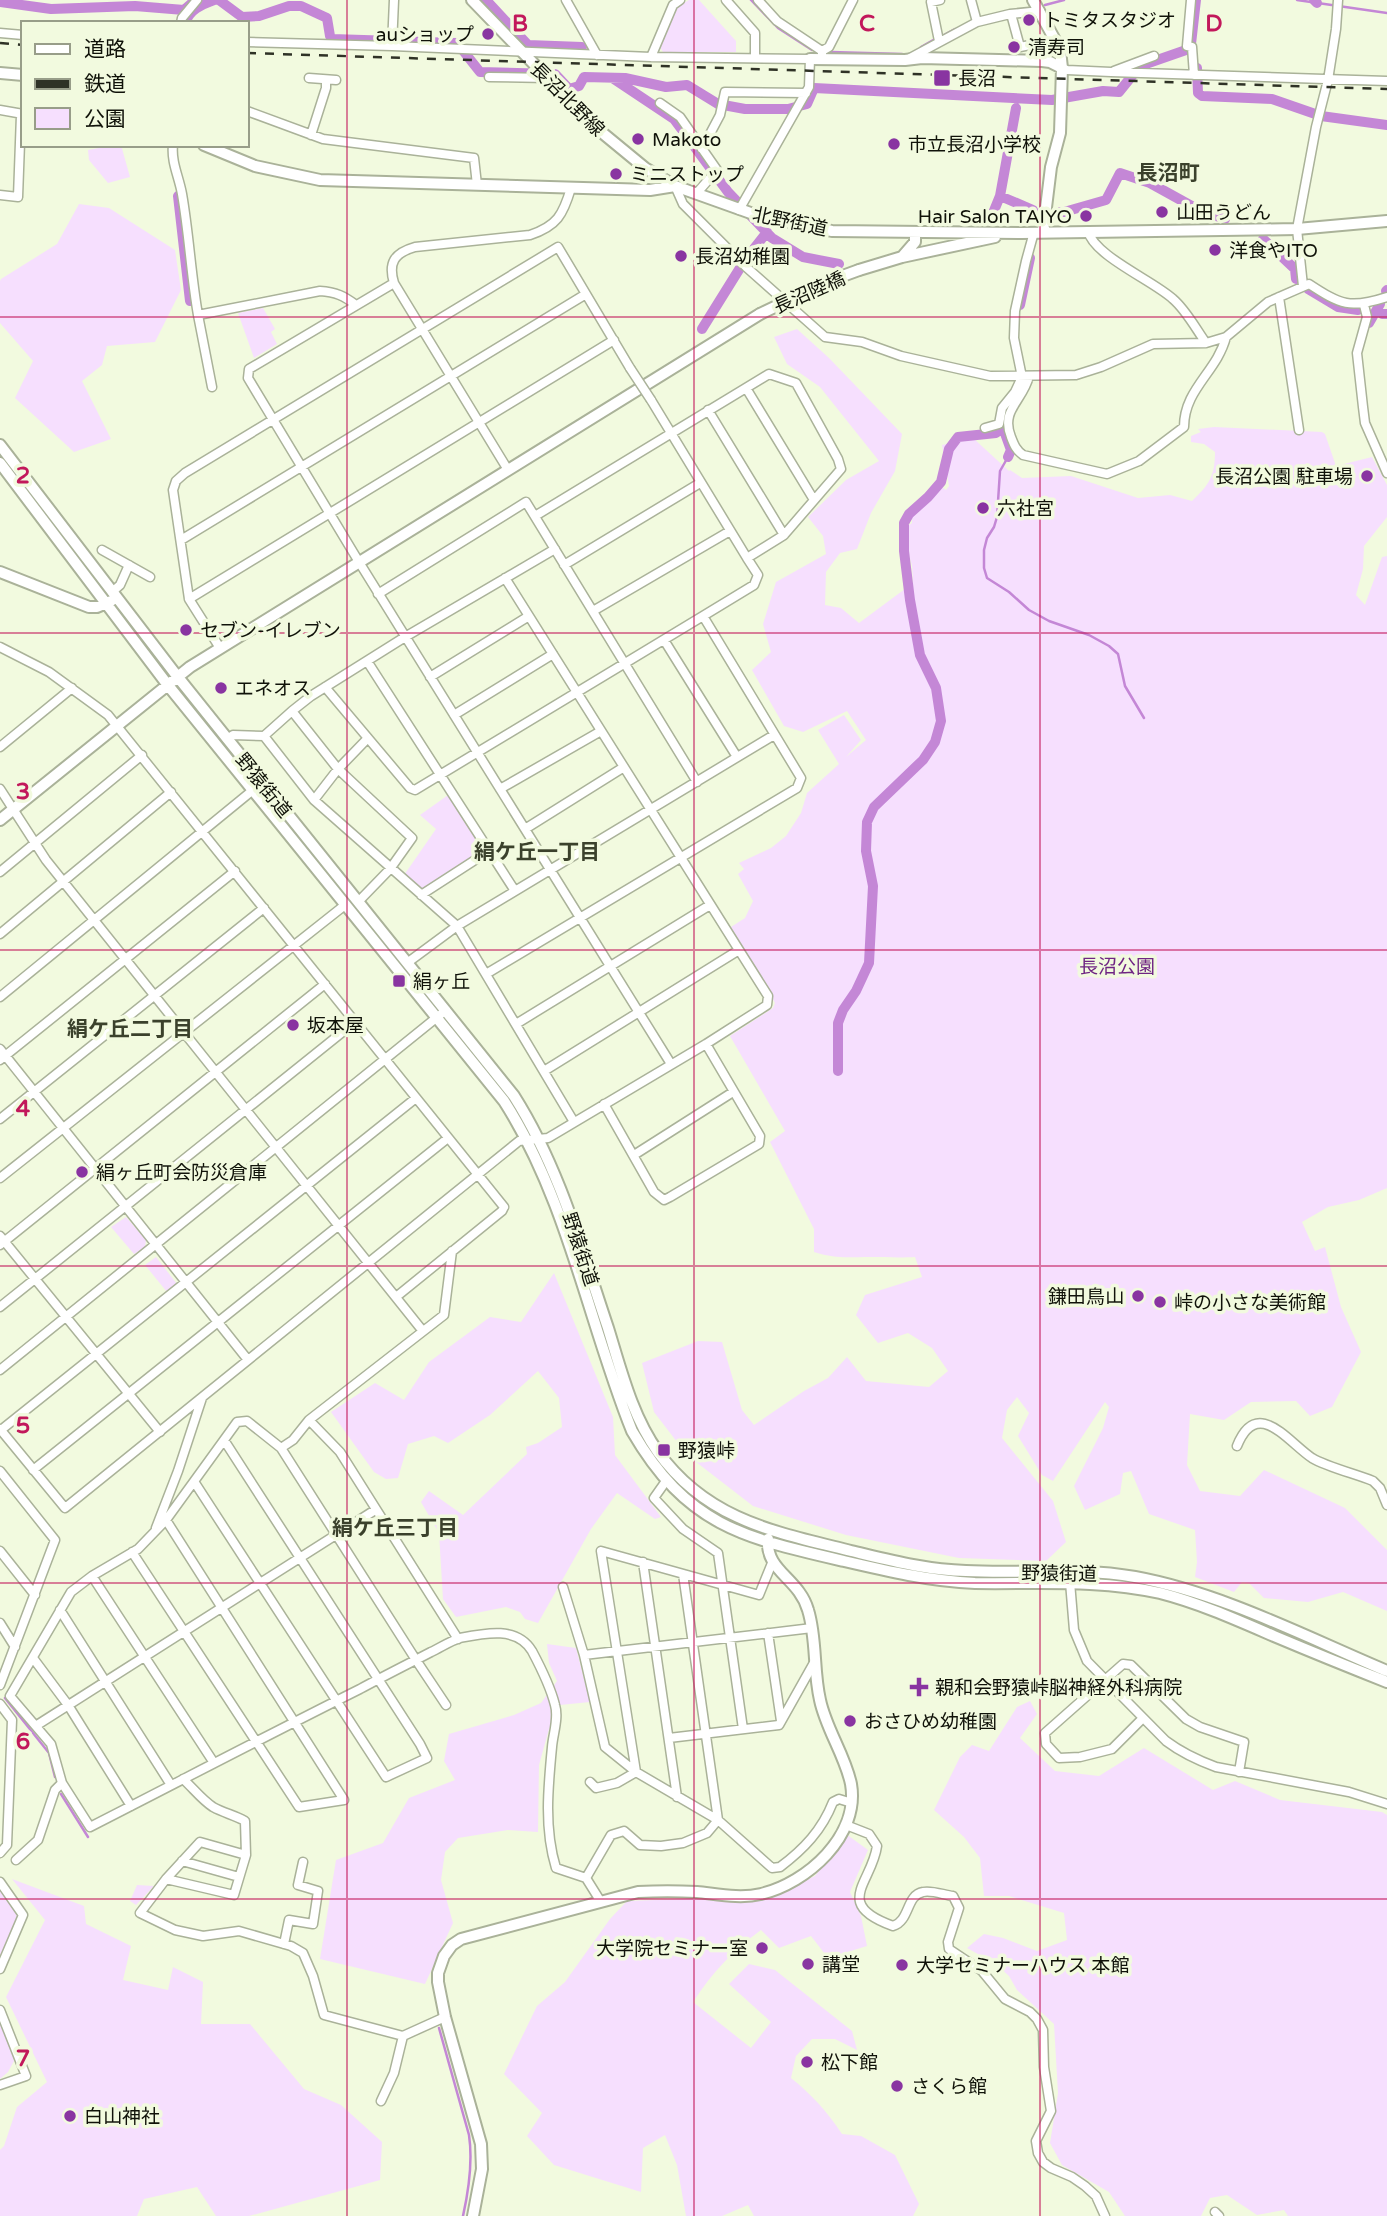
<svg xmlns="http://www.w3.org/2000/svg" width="1387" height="2216" font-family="'Varela Round','Noto Sans JP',sans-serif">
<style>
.green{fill:#f6dffe}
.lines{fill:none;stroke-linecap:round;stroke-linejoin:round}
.stream{stroke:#c487d6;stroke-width:2.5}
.canal{stroke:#c487d6;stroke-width:10}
.street-casing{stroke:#aab299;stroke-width:11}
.secondary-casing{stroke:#aab299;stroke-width:14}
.street{stroke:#fff;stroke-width:8}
.secondary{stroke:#fff;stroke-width:10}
.rail{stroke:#2f3226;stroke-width:2.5;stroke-dasharray:9 9;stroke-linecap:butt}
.street-bridge-casing{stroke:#aab299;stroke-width:11;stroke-linecap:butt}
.secondary-bridge-casing{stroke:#aab299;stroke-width:14;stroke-linecap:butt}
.street-bridge{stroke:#fff;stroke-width:8}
.secondary-bridge{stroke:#fff;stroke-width:10}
.grid{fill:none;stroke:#c2185b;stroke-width:2;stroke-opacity:0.55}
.poi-dot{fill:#8934a1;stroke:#f2fadf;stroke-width:2.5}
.labels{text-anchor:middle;stroke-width:7;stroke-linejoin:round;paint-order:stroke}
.poi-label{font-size:19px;fill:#101209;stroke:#f2fadf;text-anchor:start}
.street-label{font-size:19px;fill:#101209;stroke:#f2fadf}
.park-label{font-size:19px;fill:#6f2583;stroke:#f2fadf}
.neighbourhood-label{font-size:21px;font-weight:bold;fill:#3b412c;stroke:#f2fadf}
.grid-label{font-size:23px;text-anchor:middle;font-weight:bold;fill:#c2185b;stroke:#f2fadf;stroke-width:7;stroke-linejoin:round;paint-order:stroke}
</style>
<rect width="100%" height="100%" fill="#f2fadf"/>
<path class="green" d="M689,0H699L736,41V52H663L660,47L676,8Z
M100,145H121L130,177L108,183L89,160L88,150L99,148Z
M79,204L109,208L175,250L181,290L155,342L107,346L102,365L82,381L111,439L74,452L15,398L33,361L0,323V281L1,279L57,244Z
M263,308L275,329L271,332L277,344L254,358L238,313Z
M797,329L829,358L902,434L895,471L871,513L857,549L840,553L826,572L825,605L841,608L859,623L913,583L912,565L901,531L912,523V517L942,487L946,490L949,486L942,445L973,438L1009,471L1010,470L1022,478L1071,476L1138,498L1170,495L1192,501C1209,485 1215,476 1215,452L1204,444L1191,442V436L1201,432L1198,429L1214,427L1322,432L1325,434L1336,466L1372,457L1387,485V517L1364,546L1363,569L1356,595L1365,605L1382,557L1387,556V1188L1359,1200L1328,1207L1302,1222L1315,1251L1325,1247L1341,1307L1361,1352L1332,1407L1310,1416L1296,1401L1251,1402L1224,1420L1190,1414L1187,1465L1200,1491L1240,1496L1264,1470L1345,1508L1387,1550V1611L1343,1592L1308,1602L1264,1598L1249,1583L1242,1582L1234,1592L1195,1577L1197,1562L1195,1530L1149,1514L1131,1471L1123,1473L1120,1494L1085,1510L1074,1486L1103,1428L1109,1407L1105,1402L1053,1481L1042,1475L1018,1436L1029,1413L1017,1397L1007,1410L1002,1438L1053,1501L1066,1542L1046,1561L959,1558L846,1535L753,1506L687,1455L654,1412L642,1363L698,1341L722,1342L742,1410L754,1425L804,1391L828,1378L847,1357L866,1381L929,1387L948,1371L932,1348L908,1333L878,1343L856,1315L865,1295L922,1277L915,1257C898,1258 886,1257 870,1257C847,1257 836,1259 814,1252V1229L770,1142L785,1131L730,1036L773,1008L775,1003L731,927L745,918L753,901L738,874L744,869L739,863L771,848L786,836L801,813L807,793L839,764L818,730L844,715L861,740L846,757L866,740L847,711L803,732L784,726L752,670L771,652L763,624L776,582L826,554L823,536L808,517L846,480L879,461L820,387L787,364L774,337Z
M451,793L489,851L421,895L402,878L436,829L420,815Z
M126,1217L146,1240L145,1247L134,1254L111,1227Z
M156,1257L177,1284L167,1292L145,1265Z
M554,1273L613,1417L615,1455L661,1517L655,1519L617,1493L591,1529L538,1623L525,1619L520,1612L506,1607L456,1617L443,1599L439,1533L421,1502L429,1491L463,1515L527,1454L526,1447L538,1443L562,1427L559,1398L538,1371L490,1415L448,1443L434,1436L408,1444L398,1478L386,1479L374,1472L331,1412L375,1383L404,1400L429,1362L490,1317L521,1322Z
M547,1644L576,1648L590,1702L560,1705L549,1729L539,1765L538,1832L508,1830L458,1838L445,1852L441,1880L453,1923L425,1984L320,1959L336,1860L383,1843L409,1798L455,1780L444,1761L449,1734L514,1715L541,1703L557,1681L549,1663Z
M1030,1701L1037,1714L1020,1738L1055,1771L1099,1776L1144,1748L1213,1790L1235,1781L1280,1800L1382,1812L1387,1815V2216H1288L1284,2210L1257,2215L1227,2195L1210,2198L1201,2216H1125L1109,2192L1062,2165L1050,2143L1058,2093L1054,2024L1017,1990L1009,1976L996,1964L967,1948L984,1934L1003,1938L1037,1951L1067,1940L1064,1913L1009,1896H984L980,1858L964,1837L934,1810L960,1757L972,1745L989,1751L1017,1707Z
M846,1834L868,1850L850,1892L861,1916L867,1946L828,1958L811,1936L779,1948L761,1930C733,1950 712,1973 693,2002L751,2048L771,2022L729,1984L749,1964L775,1970L852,2031L857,2050L835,2039H812L796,2056L791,2078C812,2095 827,2111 842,2134L861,2136L895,2155L919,2204L913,2216H754L748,2205L722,2216H686L677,2165L665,2135L643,2148L641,2192L554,2165L527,2136L542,2113L504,2074L537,2006L565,1982L610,1919L627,1901L774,1896L815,1876Z
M12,1879L84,1906L86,1924L131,1946L123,1980L168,1990L173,1967L203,1982L201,2024H250L304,2089L341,2105L382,2142L380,2180L249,2216H216L197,2187L144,2199L137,2216H0V2150L4,2146L17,2107L47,2082L6,1997L45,1920Z
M137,1885L154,1886L136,1905L130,1901Z
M0,1888L19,1915L0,1956Z
M0,2022L10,2043L14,2061L8,2072L0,2079Z"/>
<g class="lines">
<path class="stream" d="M751,0L778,28L812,50
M1297,0L1387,13
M1045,5L1064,0
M942,36L955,29
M921,47L935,39
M831,52L902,54
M1008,457L1000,471L997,517L994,527L987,538L984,550V568L987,578L1009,592L1029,610L1049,621L1089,635L1109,646L1118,654L1125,686L1144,718
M5,1698L49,1753L55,1777
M61,1794L88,1837
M439,2028L469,2135C473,2162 469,2189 463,2216"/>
<path class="canal" d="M219,0L242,17L259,16L289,6H301L327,18L330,36L332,39L457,43L480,72L555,74L569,89L579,86L584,77L625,78L666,87L687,85L718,104L745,109H788L807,104L814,88L1052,100L1103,91L1119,92L1140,66L1186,50L1191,44L1196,0
M486,0L528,45L582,47
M1314,0L1317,3
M0,2L51,9L135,6L184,10L192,3
M185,23C190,9 201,5 214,0
M1197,68L1198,93L1202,96L1272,99L1321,116L1387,125
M614,79L674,119L728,192L772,238L803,257L839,264
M178,196L190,301
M1000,196L1033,210
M1057,212H1064L1106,200L1120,173L1150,183L1197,209L1225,219
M991,218L1000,196L1016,108
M1263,239L1295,269L1296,279
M1308,289L1338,307L1358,310
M1386,291L1387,290
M1020,305L1030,258
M1382,314H1387
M1369,323L1380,304
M702,329L745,260L767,232
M1002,425L1011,450L1008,457
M838,1071V1023L843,1010L856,991L869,963L873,886L866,851L867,822L874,807L923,760L935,742L941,721L936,688L920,655L910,600L904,551V523L909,514L928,497L941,482L949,449L958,437L996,433L1002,428"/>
<defs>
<path id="street" d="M566,0L597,55
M726,0L755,33V58
M758,0L777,21L822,51
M971,0L977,22
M1191,0L1187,46L1192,47L1194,75
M1011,14L1020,47L1055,40
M181,23L182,18L197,0
M0,33L23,35
M939,41L931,2L940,0
M247,42L392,46L651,57L810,59L809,87L739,210
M392,46L394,0
M822,56V51L829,47L853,0
M651,57L673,5L680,0
M910,58L977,22L1010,14L1040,11
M1062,68L1067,70L1111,72L1387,81
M1114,71L1154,56
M489,77L548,78
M309,78L336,80
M660,103L680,117L717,170L696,194
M0,110L23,114
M247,111L323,139L474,158L477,185
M311,135L326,88V80
M173,145C171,162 179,177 182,194C189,234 191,275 198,315L320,291C336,292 344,296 356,305
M702,149L720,115L725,92L806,93
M675,186L683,204L746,267L825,337L862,342L901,356L990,376L1076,375L1101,367L1153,344L1206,343L1226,337L1268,302L1309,284C1341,305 1350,309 1387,297
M0,195L18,197L21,115
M1088,231C1094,256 1154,281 1173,299C1186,310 1196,329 1206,343
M394,283L249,369L248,378L359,562L671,1064
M1303,286L1297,229L1316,127L1328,80L1336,29L1338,0
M1279,297L1299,430
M1364,305L1367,317L1357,353L1363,407L1365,423L1387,473
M198,315L212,387
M1029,376C1023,401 1000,410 1011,437C1014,445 1016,450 1023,455L1107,474L1139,461L1184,427C1184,389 1217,372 1226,337
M746,388L814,500
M651,400L747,558
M708,410L784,535
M985,428L999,424L1002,408L1015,392L1022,377L1014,338L1015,311L1026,261L1034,232
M508,470L394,283C388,263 394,253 415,247L530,235C557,226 563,215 571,188
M181,540L586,294
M102,550L150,577
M564,565L700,483
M112,592L120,585L129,565
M378,594L526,502L697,782
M189,599L614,340
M593,611L730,531
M664,640L737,757
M0,647L49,672L108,715L504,1207
M220,648L189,599L173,490L176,481L185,473L558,247L630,368
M367,661L515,891
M430,677L529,616
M325,687L410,788L415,790L703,616
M292,711L311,696L405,637L555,549
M454,715L553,654
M264,736L292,711L338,769L412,838L390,869L358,902
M227,739L233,735L264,736L314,800L457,926L574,1122
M0,747L72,688
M0,789L46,860L422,1330
M500,789L601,731
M314,800L338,769L368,738
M525,829L624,767
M0,872L142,755
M421,895L489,851
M0,934L171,792
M407,963L457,926L774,735
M486,974L797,788L801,778L703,616L754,585L758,575L747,558L784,535L841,469L838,459L796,383L769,374L535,516
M0,997L253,790
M516,1024L710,905
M0,1049L248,1360
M0,1060L235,871
M544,1071L739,950
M604,1104L654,1192L664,1200L670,1197L759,1144L760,1136L706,1044
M0,1119L264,908
M634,1155L733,1092
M0,1178L345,905
M0,1236L160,1432
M0,1245L325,984
M452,1251L444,1315L309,1420L340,1452L458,1639
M396,1297L502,1211L504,1207
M0,1307L355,1022
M0,1370L446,1010
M0,1429L65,1508L519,1141L548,1138L706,1044L767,1005L768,996L505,578
M1,1430L416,1098
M1237,1446C1257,1396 1288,1442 1312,1458C1327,1467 1356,1474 1373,1481L1380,1488L1387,1505
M281,1448L293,1440L309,1420
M33,1470L448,1138
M0,1471L55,1540L0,1685
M666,1481L654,1498L683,1529L718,1553L743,1729
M195,1483L386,1777L427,1758L420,1744L224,1440
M156,1528L178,1471L202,1398
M0,1551L35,1595
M132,1552L299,1807L344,1800L166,1520
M643,1562L677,1797
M683,1574L718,1820L772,1868L780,1867C804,1849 822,1830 833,1802L839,1799L852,1803
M92,1576L214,1763
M1070,1582L1074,1630L1087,1661L1166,1741C1182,1753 1197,1760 1216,1767L1349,1792L1387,1804
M563,1587L584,1655L605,1747L636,1772L718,1820L707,1833L683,1843L661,1846L640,1845L624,1831L611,1835L586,1878
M60,1610L171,1785
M0,1623L15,1647
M768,1633L781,1721
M584,1655L812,1628
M33,1658L68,1705L131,1806
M0,1704L12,1720L7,1845L0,1853
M446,1705L416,1660L281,1448L247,1421L237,1422L166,1520L138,1549L92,1576L71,1592L10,1696L51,1744L62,1783L90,1827C180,1781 270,1734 360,1689C384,1676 408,1664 431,1652C440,1648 450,1641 460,1638C485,1633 517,1626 532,1651C540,1666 551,1689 555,1705C559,1718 553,1734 552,1747C548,1788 544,1829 556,1868L586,1878L601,1902
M1143,1718L1112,1749L1080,1757L1059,1758L1046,1744L1045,1733L1123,1664L1131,1665L1186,1719L1200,1727L1244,1742L1239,1772
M37,1725L375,1510
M669,1738L779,1725L815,1661
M636,1772L601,1551L759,1595L772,1563
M590,1782L596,1788L617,1783L636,1772
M846,1825L869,1834L877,1846C872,1883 832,1904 893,1926C910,1921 906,1895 923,1892C932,1890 944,1895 953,1896L959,1908L948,1942L949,1949L982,1971L1005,1999L1030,2012L1037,2019L1043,2030L1044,2067L1051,2111L1036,2141L1038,2153L1043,2162L1051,2168L1072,2177L1085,2186L1096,2196L1105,2216
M246,1855L200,1842L166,1879L140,1913L175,1930L203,1936L239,1931L291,1946L303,1953L313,1976L324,2015L403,2036L394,2073L381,2101
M16,1860L38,1840L55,1790L62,1783
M182,1861L239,1877
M166,1879L234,1895L246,1855L245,1821C234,1815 224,1813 213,1807C202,1800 193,1788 183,1779
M0,1882L23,1915L0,1969
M284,1944L289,1920L313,1924L318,1891L298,1885L303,1862
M0,2010L26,2076L0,2085
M403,2036L445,2017
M1215,2212L1219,2216"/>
<path id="secondary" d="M472,0L594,126L645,168L675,186
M1033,0L1055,40L1060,50L1062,68L1060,133L1051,167L1043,232
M810,59L905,60L922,58L1042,61L1050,62L1062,68
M0,73L23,75
M204,145L255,166L320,180L650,190L675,186L759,216L832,231L1022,233L1297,229L1387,221
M902,257L995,237
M859,270L902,257L915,242V233
M0,445L177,676L514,1096C559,1167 581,1248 608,1328C621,1370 632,1416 658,1452C707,1520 775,1532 851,1551C889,1560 926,1570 966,1571C1022,1574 1079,1567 1135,1577C1222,1593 1306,1637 1387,1671
M0,463L167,684L504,1101C568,1201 588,1321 632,1431C687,1526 744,1538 844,1561C887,1571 930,1581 975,1583C1037,1584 1099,1579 1160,1593C1199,1603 1237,1620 1274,1636C1312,1652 1349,1667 1387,1682
M0,572L89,607H97L111,601
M0,820L190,667L760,314
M473,2216L482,2169L481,2144L445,2017L438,1982V1973L444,1956L452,1945L461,1939L638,1892C658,1891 677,1891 697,1892C717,1894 740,1899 761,1894C807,1883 860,1836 851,1784C845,1755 826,1729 820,1700C813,1670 817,1639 808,1610C799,1578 765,1571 768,1539"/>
</defs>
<use href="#street" class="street-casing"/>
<use href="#secondary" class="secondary-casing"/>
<use href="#street" class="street"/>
<use href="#secondary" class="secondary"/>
<path class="rail" d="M0,43L23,45
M247,53L1387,89"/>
<defs>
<path id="street-bridge" d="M630,368L651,400"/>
<path id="secondary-bridge" d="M760,314L829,281L859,270"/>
</defs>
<use href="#street-bridge" class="street-bridge-casing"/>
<use href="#secondary-bridge" class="secondary-bridge-casing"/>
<use href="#street-bridge" class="street-bridge"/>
<use href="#secondary-bridge" class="secondary-bridge"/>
</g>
<path class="grid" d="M347,0V2216M694,0V2216M1040,0V2216M0,317H1387M0,633H1387M0,950H1387M0,1266H1387M0,1583H1387M0,1899H1387"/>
<g class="poi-dot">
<circle cx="1029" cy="20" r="7"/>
<circle cx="488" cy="34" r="7"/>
<circle cx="1014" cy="47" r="7"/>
<rect x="933" y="69" width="18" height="18" rx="3.5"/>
<circle cx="638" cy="139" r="7"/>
<circle cx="894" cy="144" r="7"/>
<circle cx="616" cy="174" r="7"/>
<circle cx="1162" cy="212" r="7"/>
<circle cx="1086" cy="216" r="7"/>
<circle cx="1215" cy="250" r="7"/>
<circle cx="681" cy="256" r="7"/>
<circle cx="1367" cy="476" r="7"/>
<circle cx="983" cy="508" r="7"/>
<circle cx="186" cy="630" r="7"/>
<circle cx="221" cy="688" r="7"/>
<rect x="392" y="974" width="14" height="14" rx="3.5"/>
<circle cx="293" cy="1025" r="7"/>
<circle cx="82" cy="1172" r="7"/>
<circle cx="1138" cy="1296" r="7"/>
<circle cx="1160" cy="1302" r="7"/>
<rect x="657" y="1443" width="14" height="14" rx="3.5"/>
<path d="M915.5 1676.5h7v7h7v7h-7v7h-7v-7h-7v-7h7z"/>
<circle cx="850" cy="1721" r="7"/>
<circle cx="762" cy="1948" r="7"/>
<circle cx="808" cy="1964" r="7"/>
<circle cx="902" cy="1965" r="7"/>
<circle cx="807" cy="2062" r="7"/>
<circle cx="897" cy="2086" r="7"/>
<circle cx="70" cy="2116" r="7"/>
</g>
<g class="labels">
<g class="poi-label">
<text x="1043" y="27">トミタスタジオ</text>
<text x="474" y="41" text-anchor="end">auショップ</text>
<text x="1028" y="54">清寿司</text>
<text x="958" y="85">長沼</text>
<text x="652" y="146">Makoto</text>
<text x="908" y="151">市立長沼小学校</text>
<text x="630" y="181">ミニストップ</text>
<text x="1176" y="219">山田うどん</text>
<text x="1072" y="223" text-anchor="end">Hair Salon TAIYO</text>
<text x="1229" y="257">洋食やITO</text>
<text x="695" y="263">長沼幼稚園</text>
<text x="1353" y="483" text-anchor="end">長沼公園 駐車場</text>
<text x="997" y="515">六社宮</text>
<text x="200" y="637">セブン-イレブン</text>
<text x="235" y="695">エネオス</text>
<text x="413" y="988">絹ヶ丘</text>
<text x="307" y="1032">坂本屋</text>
<text x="96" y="1179">絹ヶ丘町会防災倉庫</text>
<text x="1124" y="1303" text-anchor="end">鎌田鳥山</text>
<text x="1174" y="1309">峠の小さな美術館</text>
<text x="678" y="1457">野猿峠</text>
<text x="935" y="1694">親和会野猿峠脳神経外科病院</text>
<text x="864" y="1728">おさひめ幼稚園</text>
<text x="748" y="1955" text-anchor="end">大学院セミナー室</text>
<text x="822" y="1971">講堂</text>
<text x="916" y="1972">大学セミナーハウス 本館</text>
<text x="821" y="2069">松下館</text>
<text x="911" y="2093">さくら館</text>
<text x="84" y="2123">白山神社</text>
</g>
<g class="street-label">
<text transform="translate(568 99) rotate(45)" y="7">長沼北野線</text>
<text transform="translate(790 221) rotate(12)" y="7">北野街道</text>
<text transform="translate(809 292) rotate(-24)" y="7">長沼陸橋</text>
<text transform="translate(264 785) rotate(51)" y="7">野猿街道</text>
<text transform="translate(581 1249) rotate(72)" y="7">野猿街道</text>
<text transform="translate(1059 1573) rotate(1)" y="7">野猿街道</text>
</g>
<g class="park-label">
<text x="1117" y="973">長沼公園</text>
</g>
<g class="neighbourhood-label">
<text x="1168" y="180">長沼町</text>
<text x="537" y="859">絹ケ丘一丁目</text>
<text x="130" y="1036">絹ケ丘二丁目</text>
<text x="395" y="1535">絹ケ丘三丁目</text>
</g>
</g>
<g class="grid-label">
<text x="520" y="31">B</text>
<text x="867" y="31">C</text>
<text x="1214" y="31">D</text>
<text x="23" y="483">2</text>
<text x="23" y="799">3</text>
<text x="23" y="1116">4</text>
<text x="23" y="1433">5</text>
<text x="23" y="1749">6</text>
<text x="23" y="2066">7</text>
</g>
<rect x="21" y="21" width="228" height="126" fill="#f2fadf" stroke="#989d89" stroke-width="2"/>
<rect x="35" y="44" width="35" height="10" fill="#ffffff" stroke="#989d89" stroke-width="2"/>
<text x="84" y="56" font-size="21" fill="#101209">道路</text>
<rect x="35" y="79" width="35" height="10" fill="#2f3226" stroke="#989d89" stroke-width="2"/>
<text x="84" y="91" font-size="21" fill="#101209">鉄道</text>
<rect x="35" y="108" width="35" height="21" fill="#f6dffe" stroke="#989d89" stroke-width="2"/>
<text x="84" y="126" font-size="21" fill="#101209">公園</text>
</svg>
